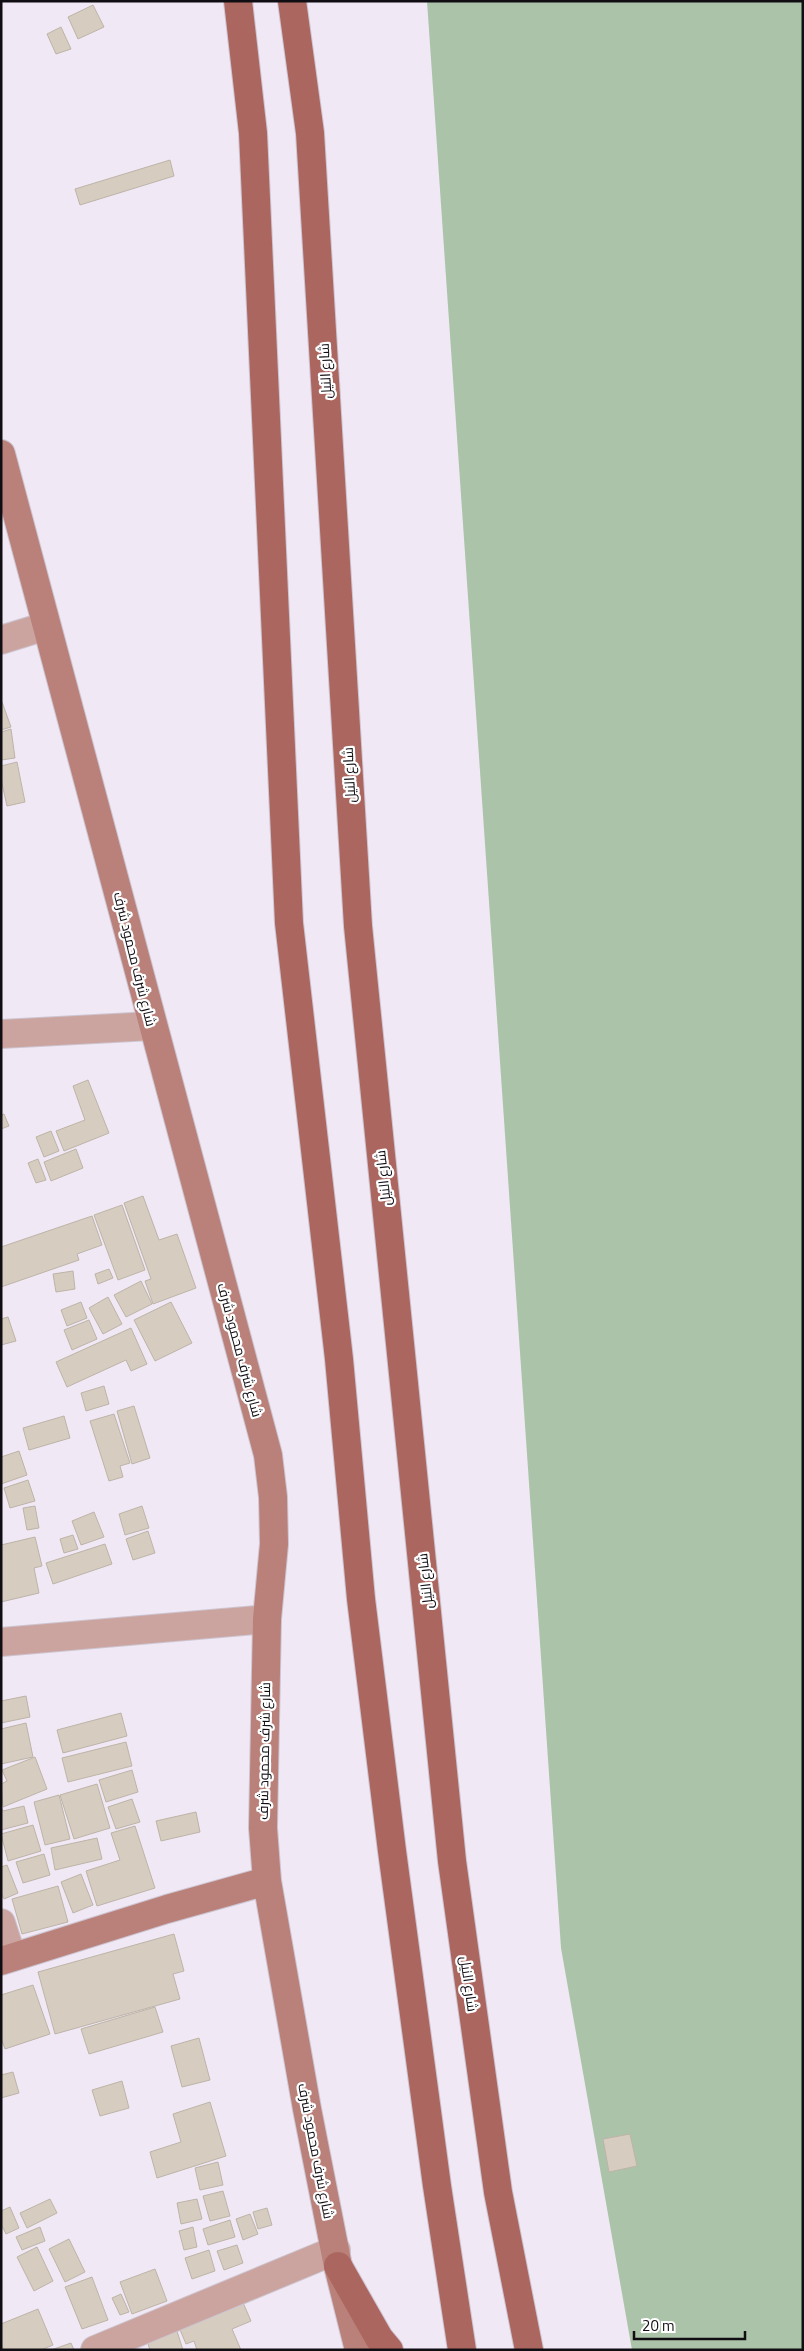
<svg xmlns="http://www.w3.org/2000/svg" width="804" height="2351" font-family="'Titillium Web',Cairo,sans-serif">
<style>
.green{fill:#abc4a9}
.building{fill:#d6cdc0;stroke:#bdb4a8}
.lines{fill:none;stroke-linecap:round;stroke-linejoin:round}
.street-casing{stroke:#cdc5d1;stroke-width:30}
.secondary-casing{stroke:#cdc5d1;stroke-width:30}
.primary-casing{stroke:#cdc5d1;stroke-width:30}
.street{stroke:#cca49f;stroke-width:28}
.secondary{stroke:#ba807a;stroke-width:28}
.primary{stroke:#ac6660;stroke-width:28}
.labels{text-anchor:middle;stroke-width:4.5;stroke-linejoin:round;paint-order:stroke}
.street-label{font-size:14px;fill:#110e13;stroke:#fff}
</style>
<rect width="100%" height="100%" fill="#f1e8f5"/>
<path class="green" d="M427,1H803V2350H632L561,1948Z"/>
<path class="building" d="M93,5L104,27L78,39L68,17Z
M61,27L71,49L56,54L47,34Z
M170,160L174,176L80,205L75,189Z
M2,702L11,727L1,730V703Z
M11,729L15,758L1,760V732Z
M17,762L25,802L7,806L1,779V766Z
M88,1080L109,1133L64,1151L56,1131L85,1120L73,1086Z
M4,1114L9,1126L1,1129V1115Z
M51,1131L59,1151L44,1157L36,1137Z
M76,1149L83,1168L51,1181L44,1162Z
M38,1159L46,1180L36,1183L28,1163Z
M143,1196L159,1240L177,1234L196,1288L153,1304L145,1281L151,1279L124,1203Z
M122,1205L145,1270L118,1280L94,1215Z
M92,1216L102,1245L77,1254L79,1260L1,1287V1247Z
M109,1269L113,1278L98,1284L95,1274Z
M73,1271L75,1289L56,1292L53,1274Z
M141,1281L152,1304L126,1317L114,1295Z
M108,1297L122,1324L103,1334L89,1308Z
M81,1302L87,1318L67,1326L61,1310Z
M171,1302L192,1343L155,1361L134,1320Z
M8,1317L16,1341L1,1345V1319Z
M89,1320L97,1339L72,1350L64,1330Z
M131,1328L147,1364L131,1371L126,1360L67,1387L56,1362Z
M104,1386L109,1404L86,1411L81,1393Z
M134,1406L150,1458L132,1464L117,1411Z
M114,1414L130,1463L120,1466L123,1477L109,1481L90,1421Z
M64,1416L70,1438L29,1450L23,1428Z
M19,1451L27,1475L1,1484V1457Z
M28,1480L35,1501L10,1508L4,1488Z
M35,1506L39,1528L27,1530L23,1508Z
M142,1506L149,1528L125,1535L119,1514Z
M94,1512L104,1537L81,1545L72,1521Z
M148,1531L155,1553L133,1560L126,1539Z
M73,1535L78,1549L64,1553L60,1539Z
M35,1537L42,1566L34,1568L39,1593L1,1602V1545Z
M105,1544L112,1564L53,1584L46,1563Z
M26,1696L30,1717L1,1723V1701Z
M121,1713L127,1736L63,1753L57,1730Z
M26,1723L33,1757L1,1764V1729Z
M126,1742L132,1766L68,1782L62,1758Z
M35,1757L47,1789L3,1807L1,1784L7,1781L2,1770Z
M132,1770L138,1792L106,1802L99,1780Z
M97,1784L110,1828L74,1839L60,1795Z
M59,1795L70,1839L45,1845L34,1802Z
M132,1799L140,1822L116,1829L108,1807Z
M24,1806L28,1823L1,1830V1807L3,1811Z
M196,1812L200,1832L161,1841L156,1821Z
M33,1825L41,1851L8,1861L1,1834Z
M135,1826L155,1888L97,1906L86,1871L120,1860L111,1833Z
M97,1838L102,1859L55,1870L51,1848Z
M44,1854L50,1875L23,1883L16,1862Z
M7,1865L18,1893L4,1899L1,1893V1867Z
M81,1874L93,1905L73,1913L61,1882Z
M58,1886L68,1922L22,1934L12,1899Z
M174,1934L184,1971L173,1974L180,1999L55,2034L38,1972Z
M33,1985L50,2034L5,2049L1,2038V1995Z
M155,2007L163,2032L89,2054L81,2029Z
M199,2038L210,2080L182,2087L171,2046Z
M13,2072L19,2093L1,2098V2075Z
M122,2081L129,2108L100,2116L92,2090Z
M210,2102L226,2156L157,2178L150,2152L181,2142L173,2114Z
M630,2134L637,2166L609,2172L603,2139Z
M218,2162L223,2185L200,2190L195,2168Z
M223,2191L230,2216L210,2221L203,2196Z
M50,2199L57,2213L27,2228L20,2213Z
M197,2199L202,2219L181,2224L177,2203Z
M10,2207L19,2228L6,2234L1,2224V2211Z
M267,2208L272,2225L258,2229L253,2212Z
M250,2214L258,2234L243,2240L236,2219Z
M230,2220L235,2237L208,2245L203,2229Z
M40,2227L45,2241L22,2250L16,2237Z
M193,2227L197,2247L184,2250L179,2231Z
M69,2239L85,2272L65,2282L49,2249Z
M237,2245L243,2263L224,2270L217,2251Z
M37,2247L53,2281L34,2291L17,2257Z
M209,2250L215,2271L192,2279L185,2258Z
M155,2269L167,2301L132,2314L120,2282Z
M92,2277L108,2320L82,2329L65,2287Z
M121,2294L129,2312L120,2315L112,2298Z
M241,2298L251,2321L232,2329L241,2350H197L194,2341L186,2344L176,2320Z
M38,2309L53,2345L41,2350H4L1,2344V2324Z
M175,2325L183,2350H150L145,2335Z
M71,2343L74,2350H51Z"/>
<g class="lines">
<defs>
<path id="street" d="M1,640L46,626
M1,1034L152,1026
M1,1642L267,1619
M1,1923L12,1957
M95,2350L336,2250"/>
<path id="secondary" d="M1,454L268,1455L273,1497L274,1544L267,1619L263,1828L267,1881L307,2109L338,2266L359,2350
M1,1961L167,1909L267,1881"/>
<path id="primary" d="M238,1L253,133L289,923L339,1359L361,1599L392,1851L437,2186L462,2350
M292,1L310,133L358,926L452,1861L498,2192L529,2350
M338,2266L379,2338L389,2350"/>
</defs>
<use href="#street" class="street-casing"/>
<use href="#secondary" class="secondary-casing"/>
<use href="#primary" class="primary-casing"/>
<use href="#street" class="street"/>
<use href="#secondary" class="secondary"/>
<use href="#primary" class="primary"/>
</g>
<g class="labels">
<g class="street-label">
<text transform="translate(325 371) rotate(-93)" y="5">شارع النيل</text>
<text transform="translate(349 775) rotate(-93)" y="5">شارع النيل</text>
<text transform="translate(135 959) rotate(76)" y="5">شارع شرف محمود شرف</text>
<text transform="translate(383 1178) rotate(-96)" y="5">شارع النيل</text>
<text transform="translate(240 1350) rotate(75)" y="5">شارع شرف محمود شرف</text>
<text transform="translate(425 1581) rotate(-96)" y="5">شارع النيل</text>
<text transform="translate(264 1751) rotate(-89)" y="5">شارع شرف محمود شرف</text>
<text transform="translate(469 1984) rotate(82)" y="5">شارع النيل</text>
<text transform="translate(316 2151) rotate(79)" y="5">شارع شرف محمود شرف</text>
</g>
</g>
<rect width="804" height="2351" fill="none" stroke="#110e13" stroke-width="5"/>
<path d="M634 2331v8h111v-8" fill="none" stroke="#110e13" stroke-width="2.5"/>
<text x="642" y="2331" font-size="15" fill="#110e13" stroke="#ffffff" stroke-width="4" paint-order="stroke">20 m</text>
</svg>
